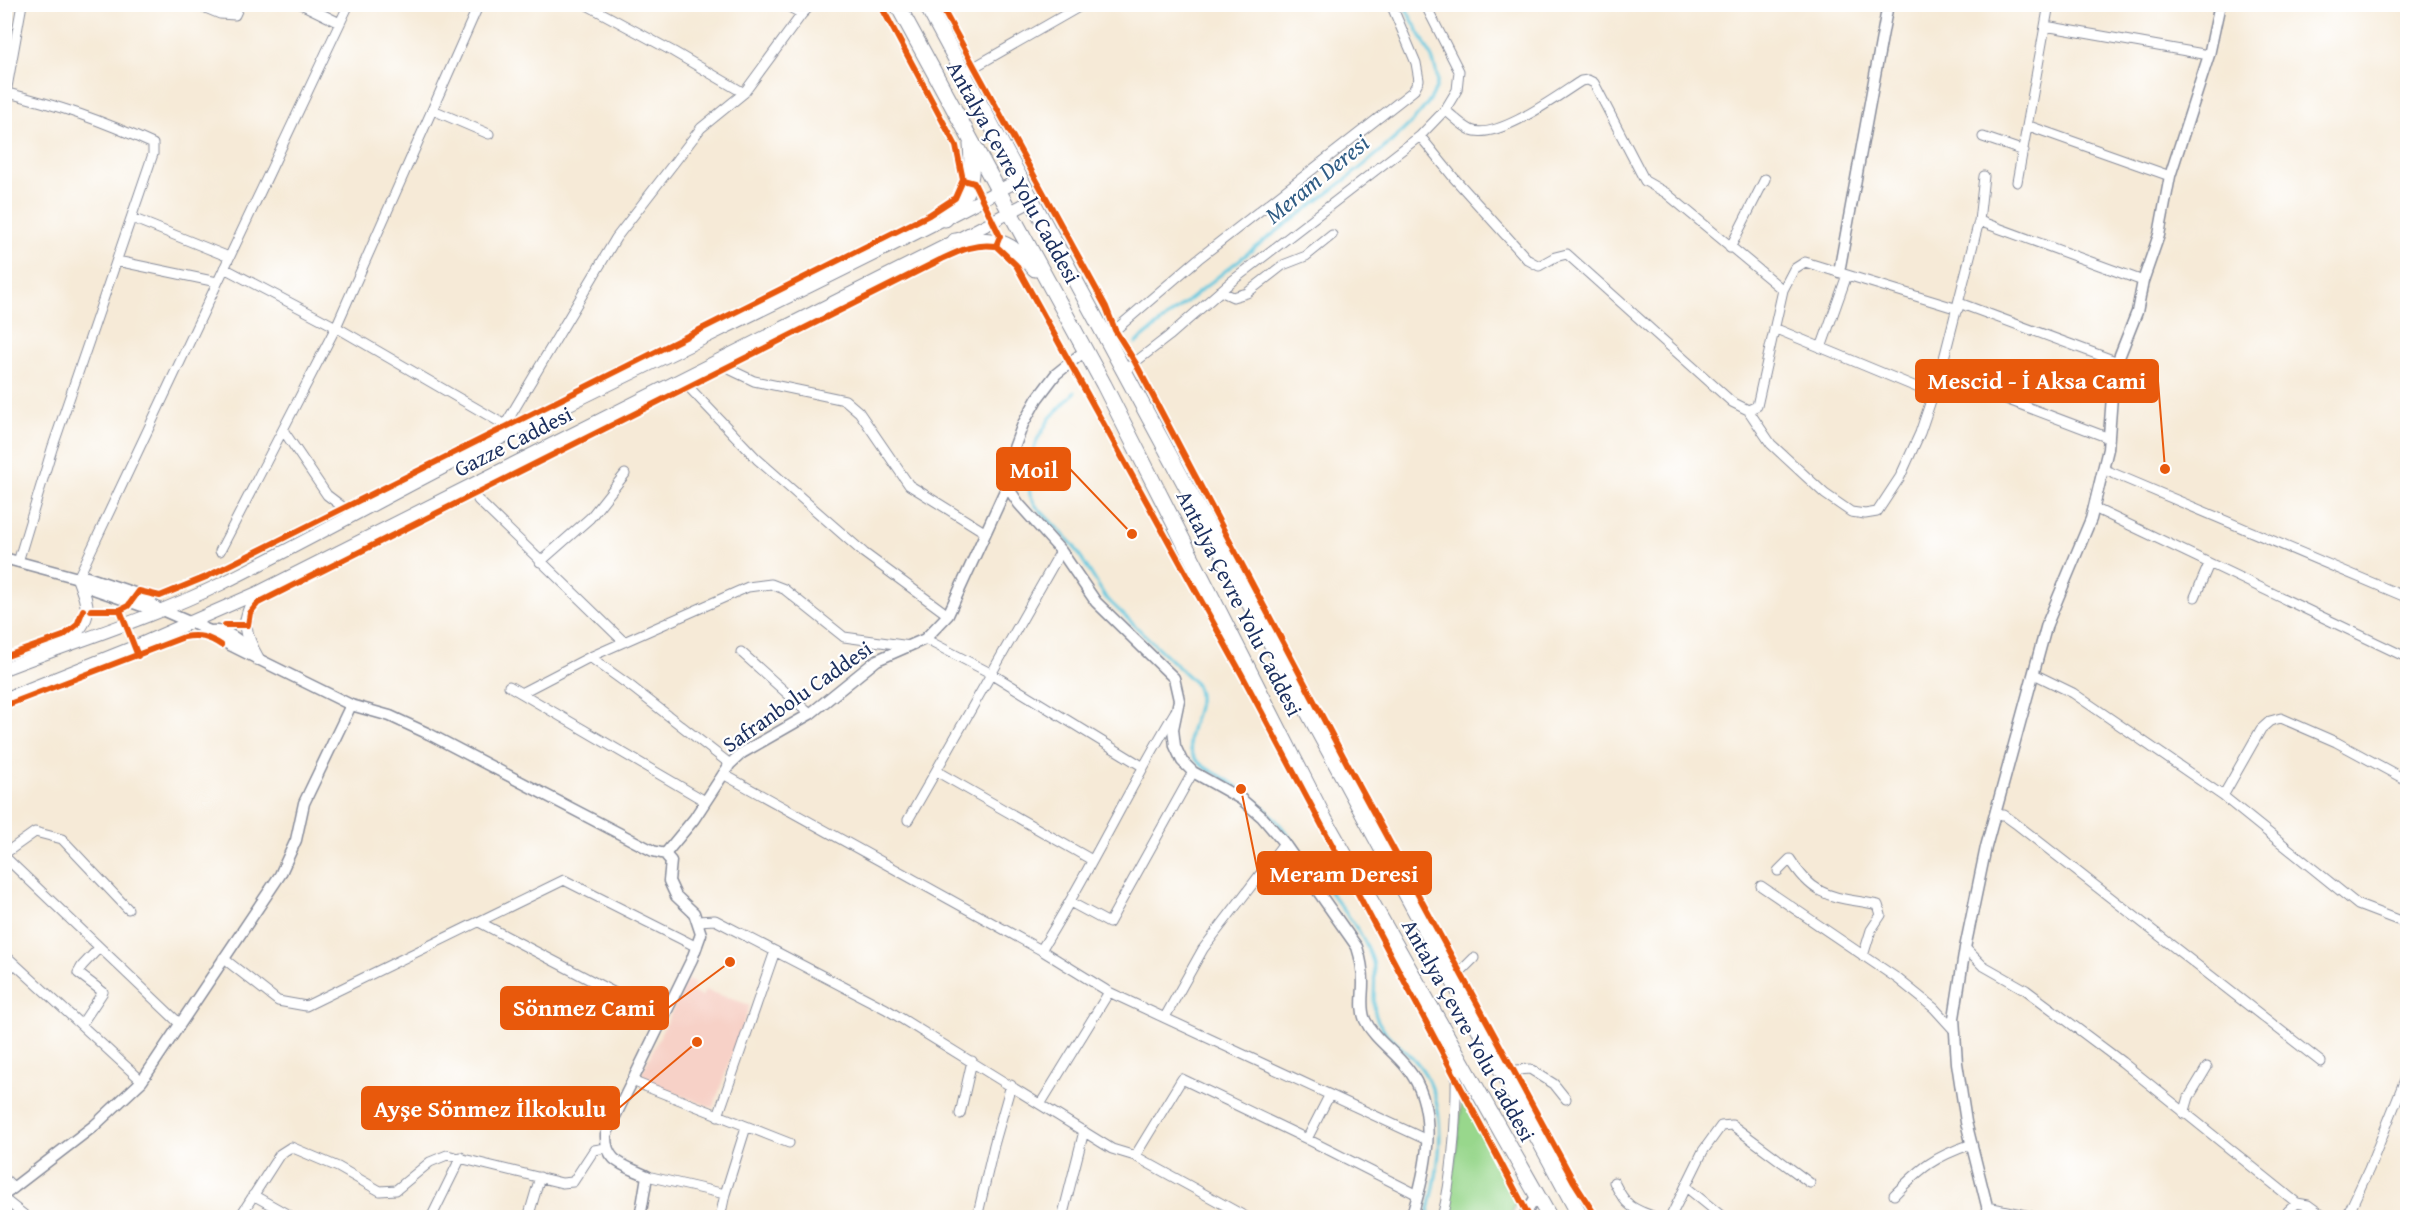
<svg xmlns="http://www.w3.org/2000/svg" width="2412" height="1222" font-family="'Gentium Book Plus',serif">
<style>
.built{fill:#f7d1c7}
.green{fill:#98d78c;stroke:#5a8375;stroke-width:1.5}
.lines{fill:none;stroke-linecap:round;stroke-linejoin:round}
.stream{stroke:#61c7df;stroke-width:3}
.minor-casing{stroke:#888c9a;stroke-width:11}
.tertiary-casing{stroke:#888c9a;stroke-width:13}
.secondary-casing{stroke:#888c9a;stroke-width:14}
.trunk-casing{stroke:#888c9a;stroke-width:17}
.minor{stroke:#fff;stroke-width:9}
.tertiary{stroke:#fff;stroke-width:10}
.secondary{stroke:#fff;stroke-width:12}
.trunk{stroke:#fff;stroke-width:15}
.cycleway-casing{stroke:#fff;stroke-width:10}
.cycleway{stroke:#e8590c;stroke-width:6}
.labels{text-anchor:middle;stroke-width:4.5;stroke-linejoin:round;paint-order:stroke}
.street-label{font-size:22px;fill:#1b2f5e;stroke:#fff}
.water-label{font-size:24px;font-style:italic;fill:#305d85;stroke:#fff}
.leader{fill:none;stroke:#e8590c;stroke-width:2}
.callout-dot{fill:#e8590c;stroke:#fff;stroke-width:2}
.callout{fill:#e8590c;stroke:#e8590c;stroke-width:2}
.callout-label{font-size:24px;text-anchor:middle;font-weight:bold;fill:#fff}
</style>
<rect width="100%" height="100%" fill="#fff"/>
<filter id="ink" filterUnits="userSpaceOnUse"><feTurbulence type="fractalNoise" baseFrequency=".0167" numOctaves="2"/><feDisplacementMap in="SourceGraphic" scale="12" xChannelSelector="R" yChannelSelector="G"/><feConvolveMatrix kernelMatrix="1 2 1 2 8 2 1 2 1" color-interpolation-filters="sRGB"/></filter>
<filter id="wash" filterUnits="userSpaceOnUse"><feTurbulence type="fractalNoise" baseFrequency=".008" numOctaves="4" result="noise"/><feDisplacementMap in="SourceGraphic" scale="24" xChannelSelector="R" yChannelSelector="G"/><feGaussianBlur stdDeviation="1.35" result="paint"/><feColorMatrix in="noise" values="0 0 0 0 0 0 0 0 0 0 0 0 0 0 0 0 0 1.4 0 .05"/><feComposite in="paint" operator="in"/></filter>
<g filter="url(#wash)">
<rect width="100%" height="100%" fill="#f6ead7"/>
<path class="built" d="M687,980L695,983L692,992L702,997L705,990L750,1005L713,1108L639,1079Z"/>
<path class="green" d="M1465,1101L1517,1199L1511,1217L1444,1218L1455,1159L1462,1103Z"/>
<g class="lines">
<path class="stream" d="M1136,343C1176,310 1216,278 1257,246C1293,218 1432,124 1437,83C1440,62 1413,25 1404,4
M1075,392L1050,418L1037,440L1028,472L1030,495L1036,506L1074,546L1106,598L1195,683C1210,708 1178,731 1194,757C1201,768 1217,773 1227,780C1244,791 1260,802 1273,817C1291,836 1304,858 1320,879C1338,904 1362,929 1372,959C1379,980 1369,1004 1378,1021C1386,1038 1406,1049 1418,1064C1452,1105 1439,1171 1427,1218"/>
</g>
</g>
<g filter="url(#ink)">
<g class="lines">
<defs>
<path id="minor" d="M196,4L220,14L235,15L240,4
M301,4L340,23
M585,4L674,52L744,93
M784,4L802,14
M2045,26L2209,55
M962,74L1084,4
M4,92C60,106 101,120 153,144V154L52,449L18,562
M6,93L22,4
M433,110L489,134
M1445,110C1453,116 1462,126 1471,130C1497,141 1559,95 1581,81L1588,80L1594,83L1645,181L1666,193L1783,290
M2029,126L2170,176
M1420,136L1454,178L1528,260L1539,266L1555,257L1567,254L1732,402L1748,410L1757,406L1783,290L1794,269L1805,262L1958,309
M1983,137L2024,151
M2017,182L2049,4
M132,218L229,257
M1979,221L2143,281
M1730,248L1765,179
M117,261L217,282
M224,268L336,327L505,425L507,429
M1220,291L1233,297L1247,293L1283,265L1306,256L1332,235
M1959,303L2118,362
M1774,328L1933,394
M1107,337L1198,259L1413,91L1419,80L1416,63L1391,4
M1821,348L1847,275
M721,358L731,370L754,381L845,400L859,412L909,485L986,533
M1125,370L1169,336L1232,281L1420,136L1445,110L1457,90L1459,71L1425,4
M1940,374L2109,438
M681,379L757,459L864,553L948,615
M1748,410L1771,444L1825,494L1851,512L1865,514L1877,512L1900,477L1920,433L1940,374L1979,221L1984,176
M505,425L616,238L701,128L744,93L802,14L812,4
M283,430L327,495L352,514
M2103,469L2408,598
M478,500L624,642
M2094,508L2408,658
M220,551L336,327L479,4
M1061,551L936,771L1092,860
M540,562L590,518L625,474
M78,578L349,4
M2195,597L2209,564
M925,639L992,674L1142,766
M741,652L810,714
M590,657L633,688L730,764
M2034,674L2073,693L2223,796L2358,905L2408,924
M509,686L705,801
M521,693L590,657L748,587L771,584L784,589L844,637L910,646
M723,774L1041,950L1109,992L1427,1140
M2223,796L2261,729L2270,721L2281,718L2336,742L2408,781
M1995,815H2004L2015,823L2321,1062
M908,820L936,771
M4,854L35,832L62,839L128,909
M4,856L179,1023
M1778,871L1790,859C1816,901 1835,896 1878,905L1881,915L1871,930L1863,956
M1761,886L1898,979L1934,1008L1954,1030
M1070,902L1109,923L1193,772
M697,921L715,920L886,1009L1112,1149L1135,1156L1248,1218
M479,922L663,1018
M1965,948L1982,965L2026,990L2122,1062L2297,1203
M1041,950C1089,873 1128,790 1175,712
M4,954L142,1081
M223,958L278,1001L306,1006L564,880L697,947
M4,973L15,964
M1453,979L1474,958
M1165,1017L1203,949L1284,843
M81,1025L103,992L78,973L82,966L99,948
M1503,1071L1530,1069L1554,1084L1566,1099
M632,1081L789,1143
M1041,1103L1109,992
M960,1114L972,1061
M2184,1114L2189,1097L2207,1067
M718,1116L775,951
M1307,1139L1418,1195
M1135,1156L1182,1079L1307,1139L1329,1096
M647,1176L725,1194
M4,1178L14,1188
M1614,1182C1626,1207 1632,1209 1658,1218
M1686,1187L1724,1218
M253,1195L294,1218
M1894,1195C1922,1167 1934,1157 1972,1144
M4,1199L28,1218
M1988,1207L2039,1218
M239,1218L280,1154L291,1147L338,1167L380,1191L396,1190L430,1162L447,1155L562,1183L573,1182L594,1150L606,1148
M431,1218L461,1157
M528,1218L540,1177
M720,1218L725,1194L746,1127
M977,1218L994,1145L1011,1085
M1062,1218L1084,1131
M1442,1218C1455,1165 1457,1110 1456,1056
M1670,1218L1703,1151L1721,1126L1732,1125L1810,1183
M2285,1218L2288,1211L2297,1203L2308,1205L2326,1218
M2346,1218L2369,1169L2408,1072"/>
<path id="tertiary" d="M1839,272L1888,4
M1007,486L1019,504L1061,551L1096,602L1174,678L1179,700L1173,729L1175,746L1182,761L1193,772L1241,799L1262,817L1284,843L1357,947C1361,959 1363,971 1363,983C1363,996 1360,1008 1365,1020C1374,1039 1394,1051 1407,1068C1441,1109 1426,1172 1411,1218
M4,558L78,578L87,577L143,596L157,608L145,607L85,586L78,578
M157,608L210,631L216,638L258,659C247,646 229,628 210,631
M258,659L351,705L390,716L429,734L653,851L665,854L694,819L730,764L742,753L810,714L877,660L925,639L948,615L1007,486L1014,448L1023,424L1037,399L1056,374L1086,350
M4,1195L95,1125L142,1081L280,875L296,840L304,803L351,705
M640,1218L647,1176C625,1165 605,1163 606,1135L692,959L701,934L694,913L676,896L669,881L671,861L665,854
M1523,1218L1537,1195
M1990,1218L1966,1122L1957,1063L1954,1018L1965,948L1986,847L2047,624L2091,519L2108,449L2114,370L2137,312L2143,281L2159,235L2170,176L2209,55L2220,4"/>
<path id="secondary" d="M257,593C242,621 242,631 258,659
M66,642C93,618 90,610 78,578
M4,669C76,641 151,618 221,584C317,536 411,483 507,435C678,349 851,269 1019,180
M4,699L134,647L257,593L955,241L1031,201"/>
<path id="trunk" d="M897,4L1104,385L1325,820L1550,1218
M926,4L1581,1218
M945,219C970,195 974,179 971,144
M955,241C996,240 1006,237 1035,269"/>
</defs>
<use href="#minor" class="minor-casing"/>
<use href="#tertiary" class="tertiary-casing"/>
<use href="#secondary" class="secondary-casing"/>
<use href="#trunk" class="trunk-casing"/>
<use href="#minor" class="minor"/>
<use href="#tertiary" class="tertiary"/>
<use href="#secondary" class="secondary"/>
<use href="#trunk" class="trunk"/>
<defs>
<path id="cycleway" d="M880,4L956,146L963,180L974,183L1000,236L996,246L1016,265L1241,673L1530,1218
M940,4L1106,307L1115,330L1135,362L1351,771L1574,1182L1597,1218
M91,610H120L138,656
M120,610L128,606L139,591L160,596L206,577L929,215L955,198L963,180
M225,625H248L250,613L258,603L940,260C959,251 974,243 996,246
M4,657L63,636L77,625L83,610
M4,706L184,637C199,634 209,637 221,645"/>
</defs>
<use href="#cycleway" class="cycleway-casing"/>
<use href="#cycleway" class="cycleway"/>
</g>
</g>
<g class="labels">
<g class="street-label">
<text transform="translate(1014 172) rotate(61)" y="8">Antalya Çevre Yolu Caddesi</text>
<text transform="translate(513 441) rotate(-27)" y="8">Gazze Caddesi</text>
<text transform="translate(1240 603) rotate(63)" y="8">Antalya Çevre Yolu Caddesi</text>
<text transform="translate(797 696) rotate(-35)" y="8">Safranbolu Caddesi</text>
<text transform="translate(1469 1030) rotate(61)" y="8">Antalya Çevre Yolu Caddesi</text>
</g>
<g class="water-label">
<text transform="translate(1317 179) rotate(-39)" y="8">Meram Deresi</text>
</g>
</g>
<path class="leader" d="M2165 469L2158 381M1132 534L1070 469M1241 789L1258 873M730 962L668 1008M697 1042L619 1108"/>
<g class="callout-dot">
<circle cx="2165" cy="469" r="6"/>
<circle cx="1132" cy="534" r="6"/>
<circle cx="1241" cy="789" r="6"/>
<circle cx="730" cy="962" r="6"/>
<circle cx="697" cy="1042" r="6"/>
</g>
<g class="callout">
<rect x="1916" y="360" width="242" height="42" rx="6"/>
<rect x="997" y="448" width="73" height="42" rx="6"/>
<rect x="1258" y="852" width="173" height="42" rx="6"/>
<rect x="501" y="987" width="167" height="42" rx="6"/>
<rect x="362" y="1087" width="257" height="42" rx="6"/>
</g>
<g class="callout-label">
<text x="2037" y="389">Mescid - İ Aksa Cami</text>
<text x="1034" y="478">Moil</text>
<text x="1344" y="882">Meram Deresi</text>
<text x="584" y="1016">Sönmez Cami</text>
<text x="490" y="1117">Ayşe Sönmez İlkokulu</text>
</g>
<rect width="2412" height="1222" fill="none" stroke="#fff" stroke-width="24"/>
</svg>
